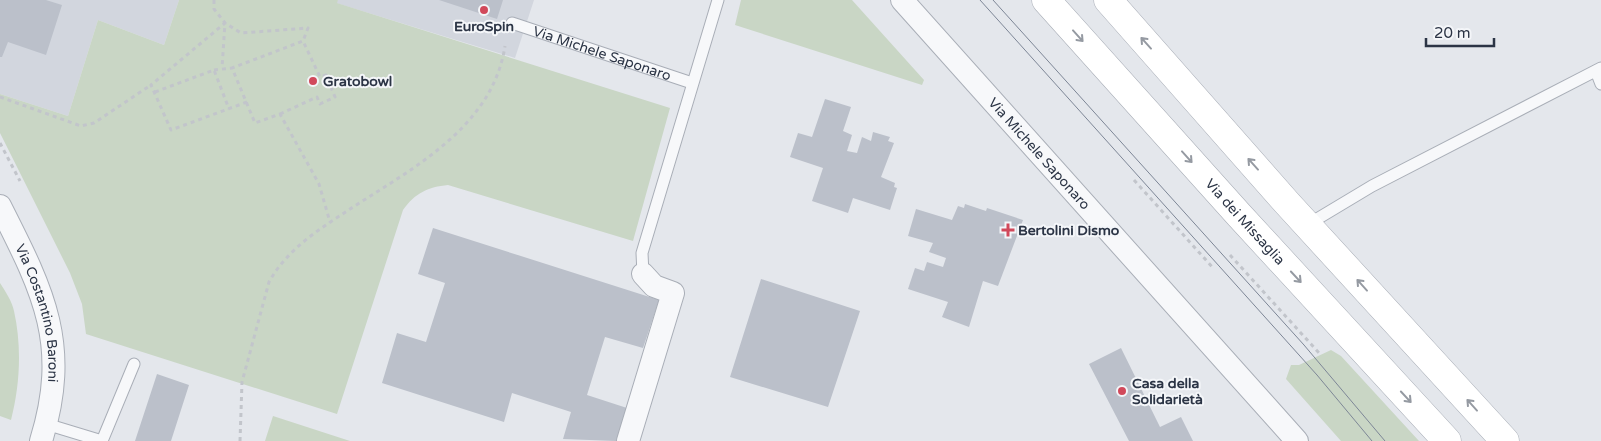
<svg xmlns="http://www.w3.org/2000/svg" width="1601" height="441" font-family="'Varela Round',sans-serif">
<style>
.built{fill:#d2d6de}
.green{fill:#c9d6c5}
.building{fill:#bbc0ca}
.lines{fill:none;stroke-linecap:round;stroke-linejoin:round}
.service-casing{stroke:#a9aeb7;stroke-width:13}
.minor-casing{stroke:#a9aeb7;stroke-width:24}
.secondary-casing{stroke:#a9aeb7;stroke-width:29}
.path{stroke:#c2c5cb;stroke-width:3;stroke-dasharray:4 4;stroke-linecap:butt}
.service{stroke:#f7f8fa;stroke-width:11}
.minor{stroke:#f7f8fa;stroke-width:22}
.secondary{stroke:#fff;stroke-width:28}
.tram{stroke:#7d8696;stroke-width:1}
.oneway{stroke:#959aa2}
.poi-dot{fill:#d1495b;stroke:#f4f6f9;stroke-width:2}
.labels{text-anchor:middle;stroke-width:4;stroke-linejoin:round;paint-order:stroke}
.poi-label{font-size:14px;font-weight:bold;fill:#2b3445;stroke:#f4f6f9;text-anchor:start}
.street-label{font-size:14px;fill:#2b3445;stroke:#f4f6f9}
</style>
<rect width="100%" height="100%" fill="#e4e7ec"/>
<path class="built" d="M0,0H179L164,45L98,20L68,116L0,94Z
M338,0H534L515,58L336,3Z"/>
<path class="green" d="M179,0H338L337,3L670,108L633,241L448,185C428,187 415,193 403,210L337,414L86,334L82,304L70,273L0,133V94L68,116L98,20L164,45Z
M741,0H852L924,80L922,85L735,25Z
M0,283C5,291 12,301 14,311C22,347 20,385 11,420L0,416Z
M1331,350L1341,356L1419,441H1341L1286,379L1291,365H1299Z
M273,416L350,441H265Z"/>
<path class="building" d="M0,0H46L62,5L46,55L8,42L2,57H0Z
M439,0H503L497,19Z
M825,99L851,107L843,131L852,135L847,151L857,153L862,137L871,141L873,132L890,137L888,141L894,143L881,177L895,183L894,187L897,188L890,210L853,198L848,213L812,201L823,168L790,157L798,133L812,137Z
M965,204L986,211L987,208L1023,220L998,286L983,281L969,327L942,317L948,302L908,289L915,268L924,271L927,262L943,267L946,258L929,252L933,243L908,236L916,209L952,220L958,206L964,208Z
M433,228L659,300L643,348L605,337L587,395L627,408L616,441L563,439L571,412L512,393L504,422L382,383L397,333L426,342L445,283L418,274Z
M761,279L860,311L828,407L730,377Z
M1121,348L1160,427L1181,417L1193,441H1129L1089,364Z
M157,374L189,385L171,441H135Z"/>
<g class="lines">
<defs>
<g id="service">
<path id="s1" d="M512,23L692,83"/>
<path d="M1596,71L1601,84"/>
<path d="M1307,225L1372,186L1601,68"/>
<path d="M643,274L642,253L718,0"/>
<path d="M46,424L102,441L134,364"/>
</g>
<g id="minor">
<path id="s2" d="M902,0L1297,441"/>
<path id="s3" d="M0,206C43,291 71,344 41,441"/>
<path d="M628,441L673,293L654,286L643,274"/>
</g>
<g id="secondary">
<path id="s4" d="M1046,0L1239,215L1447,441"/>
<path d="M1108,0L1287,203L1505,441"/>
</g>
</defs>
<use href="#service" class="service-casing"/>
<use href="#minor" class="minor-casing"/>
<use href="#secondary" class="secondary-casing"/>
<path class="path" d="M214,0V9L225,23L222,68
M214,70L232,68
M155,92L214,70L229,109
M0,97L81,126L94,123L151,85
M247,102L171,130L151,85L225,23L241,33L308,28L303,41
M280,114L317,97L320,104L335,97L326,75L320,77L303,41L232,68L255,123L280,114L319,184L330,222
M0,143L20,181
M1134,180L1214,269
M1230,255L1320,354
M240,441L242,382L269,282C285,253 313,233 341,215C405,172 492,131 505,46"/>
<use href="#service" class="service"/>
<use href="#minor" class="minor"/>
<use href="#secondary" class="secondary"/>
<path class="tram" d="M980,0L1317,375L1372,441
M993,0L1304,345L1385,441"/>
</g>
<defs><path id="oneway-shaft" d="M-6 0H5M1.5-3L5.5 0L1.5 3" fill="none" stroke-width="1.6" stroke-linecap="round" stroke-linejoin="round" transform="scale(1.25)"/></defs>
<g class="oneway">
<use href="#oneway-shaft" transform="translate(1078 36) rotate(48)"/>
<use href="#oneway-shaft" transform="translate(1146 43) rotate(-132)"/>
<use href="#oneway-shaft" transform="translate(1187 157) rotate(48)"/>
<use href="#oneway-shaft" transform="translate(1253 164) rotate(-132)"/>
<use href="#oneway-shaft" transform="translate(1296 277) rotate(47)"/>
<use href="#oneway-shaft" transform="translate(1362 285) rotate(-132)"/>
<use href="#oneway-shaft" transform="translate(1406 397) rotate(47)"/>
<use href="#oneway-shaft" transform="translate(1472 405) rotate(-132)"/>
</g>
<g class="poi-dot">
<circle cx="484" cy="10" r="5"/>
<circle cx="313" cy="81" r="5"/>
<path d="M1005.5 222.5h5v5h5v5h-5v5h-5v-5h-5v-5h5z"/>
<circle cx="1122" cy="391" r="5"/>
</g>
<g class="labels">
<g class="poi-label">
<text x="484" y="31" text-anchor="middle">EuroSpin</text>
<text x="323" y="86">Gratobowl</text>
<text x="1018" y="235">Bertolini Dismo</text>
<text x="1132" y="388">Casa della<tspan x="1132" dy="16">Solidarietà</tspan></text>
</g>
<g class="street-label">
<text dy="5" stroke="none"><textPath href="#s1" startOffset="95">Via Michele Saponaro</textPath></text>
<text dy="5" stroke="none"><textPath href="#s2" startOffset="206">Via Michele Saponaro</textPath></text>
<text dy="5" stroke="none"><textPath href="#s4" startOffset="298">Via dei Missaglia</textPath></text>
<text dy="5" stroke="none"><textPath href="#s3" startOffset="115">Via Costantino Baroni</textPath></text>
</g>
</g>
<path d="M1426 38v8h68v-8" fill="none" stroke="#2b3445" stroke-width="2.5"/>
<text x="1434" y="38" font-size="15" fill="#2b3445" stroke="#f4f6f9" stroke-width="4" paint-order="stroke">20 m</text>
</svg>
